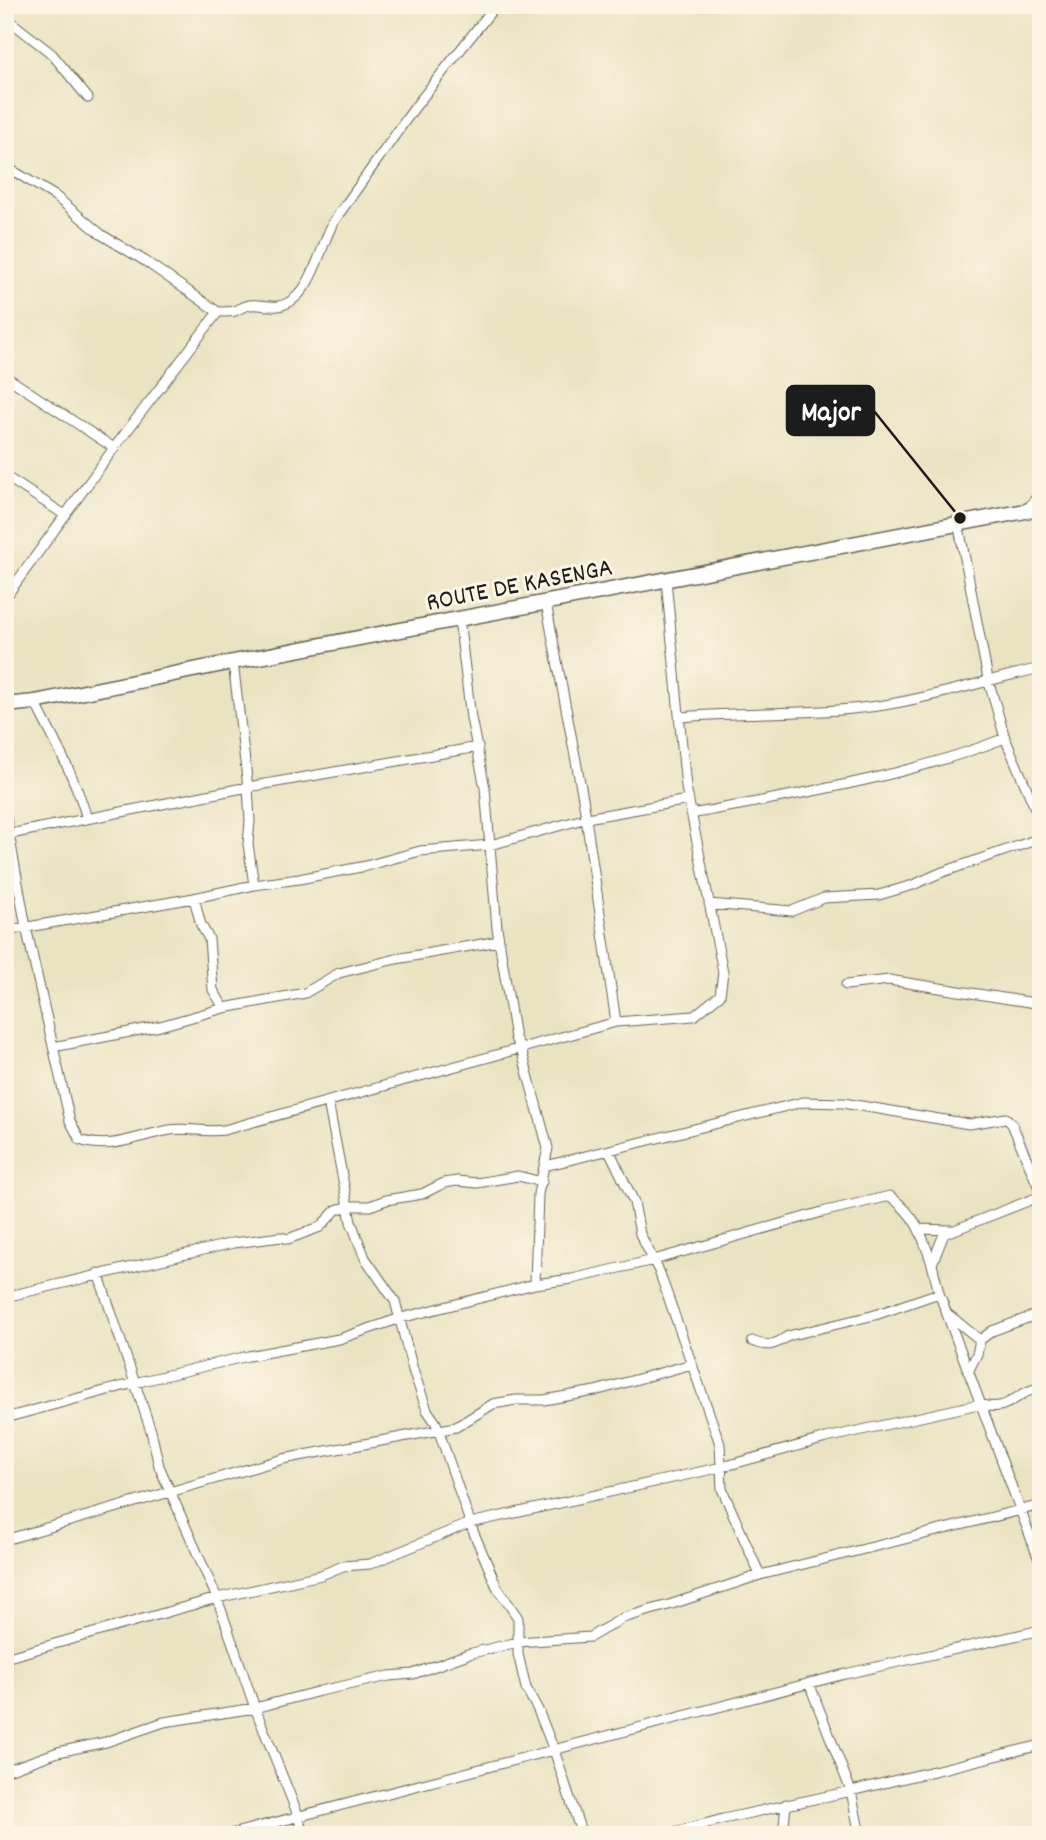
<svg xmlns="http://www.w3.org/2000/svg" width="1046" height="1840" font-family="Dekko,sans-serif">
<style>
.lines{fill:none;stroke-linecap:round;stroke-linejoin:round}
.minor-casing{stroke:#646256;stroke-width:11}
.highway-casing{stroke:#646256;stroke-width:17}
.minor{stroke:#fff;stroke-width:9}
.highway{stroke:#fff;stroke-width:14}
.labels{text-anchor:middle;stroke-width:6;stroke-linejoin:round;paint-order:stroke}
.street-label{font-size:26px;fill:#1c1c1c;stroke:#fcf5e5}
.leader{fill:none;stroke:#1c1c1c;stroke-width:2.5}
.callout-dot{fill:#1c1c1c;stroke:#fcf5e5;stroke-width:2.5}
.callout{fill:#1c1c1c;stroke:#1c1c1c;stroke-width:2.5}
.callout-label{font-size:28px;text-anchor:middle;font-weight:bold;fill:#fff}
</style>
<rect width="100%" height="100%" fill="#fcf5e5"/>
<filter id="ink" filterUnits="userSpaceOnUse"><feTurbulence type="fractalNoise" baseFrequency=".0143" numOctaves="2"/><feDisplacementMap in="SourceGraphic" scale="14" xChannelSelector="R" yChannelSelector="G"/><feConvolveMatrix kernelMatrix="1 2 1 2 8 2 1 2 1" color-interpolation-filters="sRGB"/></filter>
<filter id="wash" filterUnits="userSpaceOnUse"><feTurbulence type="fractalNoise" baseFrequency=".00686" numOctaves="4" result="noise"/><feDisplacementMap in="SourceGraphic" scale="28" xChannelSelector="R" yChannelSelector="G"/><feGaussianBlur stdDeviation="1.57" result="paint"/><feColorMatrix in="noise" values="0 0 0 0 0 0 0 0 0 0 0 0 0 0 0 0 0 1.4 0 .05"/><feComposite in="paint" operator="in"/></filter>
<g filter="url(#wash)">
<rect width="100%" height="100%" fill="#eae3c2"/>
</g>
<g filter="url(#ink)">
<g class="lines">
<defs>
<path id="minor" d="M5,17L52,54L88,98
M5,166L55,196L102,235L145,261L218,312
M5,376L114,448
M5,476L65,515
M1026,511L1041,492
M958,522L988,679L1005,738L1041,822
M5,598L114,448L218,312C223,312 230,312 235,311C240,309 243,306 250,305C259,304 269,307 278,306C312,301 320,245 334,221L415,107L496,5
M546,603L583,798L616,1022
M459,619L471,718L485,788L497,928L515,1038L521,1049L548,1148L538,1194L535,1284
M35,702C54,741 76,778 87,819
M680,717C746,711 813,715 878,706C934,698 986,680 1041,668
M5,812L26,927L70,1121L80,1140C111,1151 139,1135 170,1130C188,1127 205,1133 224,1130L616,1022L694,1016L720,995L723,972L686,787L666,580
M691,814C797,794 904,778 1005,738
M5,835L248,787L478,747
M254,885L299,879L366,866L420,851L490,845L587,818L688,800
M194,898L201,925L209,939L213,990L224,1008
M709,904L792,911L824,898L879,895L913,885L940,873L1041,838
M5,931L194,898L254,885L248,844L250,821L248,787L233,662
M846,985L889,980L1041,1004
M53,1047L160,1026L224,1008L305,993L339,973L396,959L499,941
M328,1102L351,1222L365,1258L395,1301L413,1370L427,1410L436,1423L473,1531L497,1587L518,1618V1654L526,1688L538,1710L554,1750L582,1835
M610,1152L634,1202L640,1234L659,1271L720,1444L722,1489L760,1575
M545,1166L803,1102L843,1103L969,1124L1006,1118L1012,1124L1041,1193
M1041,1196L944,1234L932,1264L939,1293L1041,1565
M920,1229L951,1230
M98,1273L151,1431L159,1466L217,1598L255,1708L298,1815L303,1835
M5,1297L233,1243L281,1237L288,1239L320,1227L336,1210L348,1206H370L386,1200L422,1194L444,1183L457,1181L477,1183L518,1176L542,1182
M949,1315L980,1340
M752,1341C767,1347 774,1346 788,1336L875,1315L939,1293
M968,1372L977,1354L980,1340L992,1331L1041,1313
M5,1418L134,1383L248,1356L339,1339L401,1318L535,1284L572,1279L654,1260L822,1212L890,1196C917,1217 921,1232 932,1264
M5,1540L283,1459L456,1427L493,1404L516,1400H544L595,1391L692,1364
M5,1658L217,1598L321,1575L343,1566L370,1564L470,1523L722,1467L826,1438L979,1404C1011,1414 1014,1391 1041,1388
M809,1683L851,1791L860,1835
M5,1771L58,1752L106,1742L164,1722L255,1708L320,1691L389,1676L413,1674L468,1654L518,1642L590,1637L623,1618L672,1604L760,1575L1041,1505
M227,1835L845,1674L1041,1630
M664,1835L723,1819L851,1791L1041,1745
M783,1835L786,1804"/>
<path id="highway" d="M5,705L35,702L233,662L1041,508"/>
</defs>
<use href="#minor" class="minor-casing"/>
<use href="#highway" class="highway-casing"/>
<use href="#minor" class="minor"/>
<use href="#highway" class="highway"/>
</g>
</g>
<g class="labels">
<g class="street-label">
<text transform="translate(519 583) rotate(-11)" y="9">ROUTE DE KASENGA</text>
</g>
</g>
<path class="leader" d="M960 518L874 411"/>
<circle class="callout-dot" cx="960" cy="518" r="7"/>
<rect class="callout" x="787" y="386" width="87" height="49" rx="7"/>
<g class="callout-label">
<text x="831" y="420">Major</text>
</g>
<rect width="1046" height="1840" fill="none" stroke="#fcf5e5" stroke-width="28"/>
</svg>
